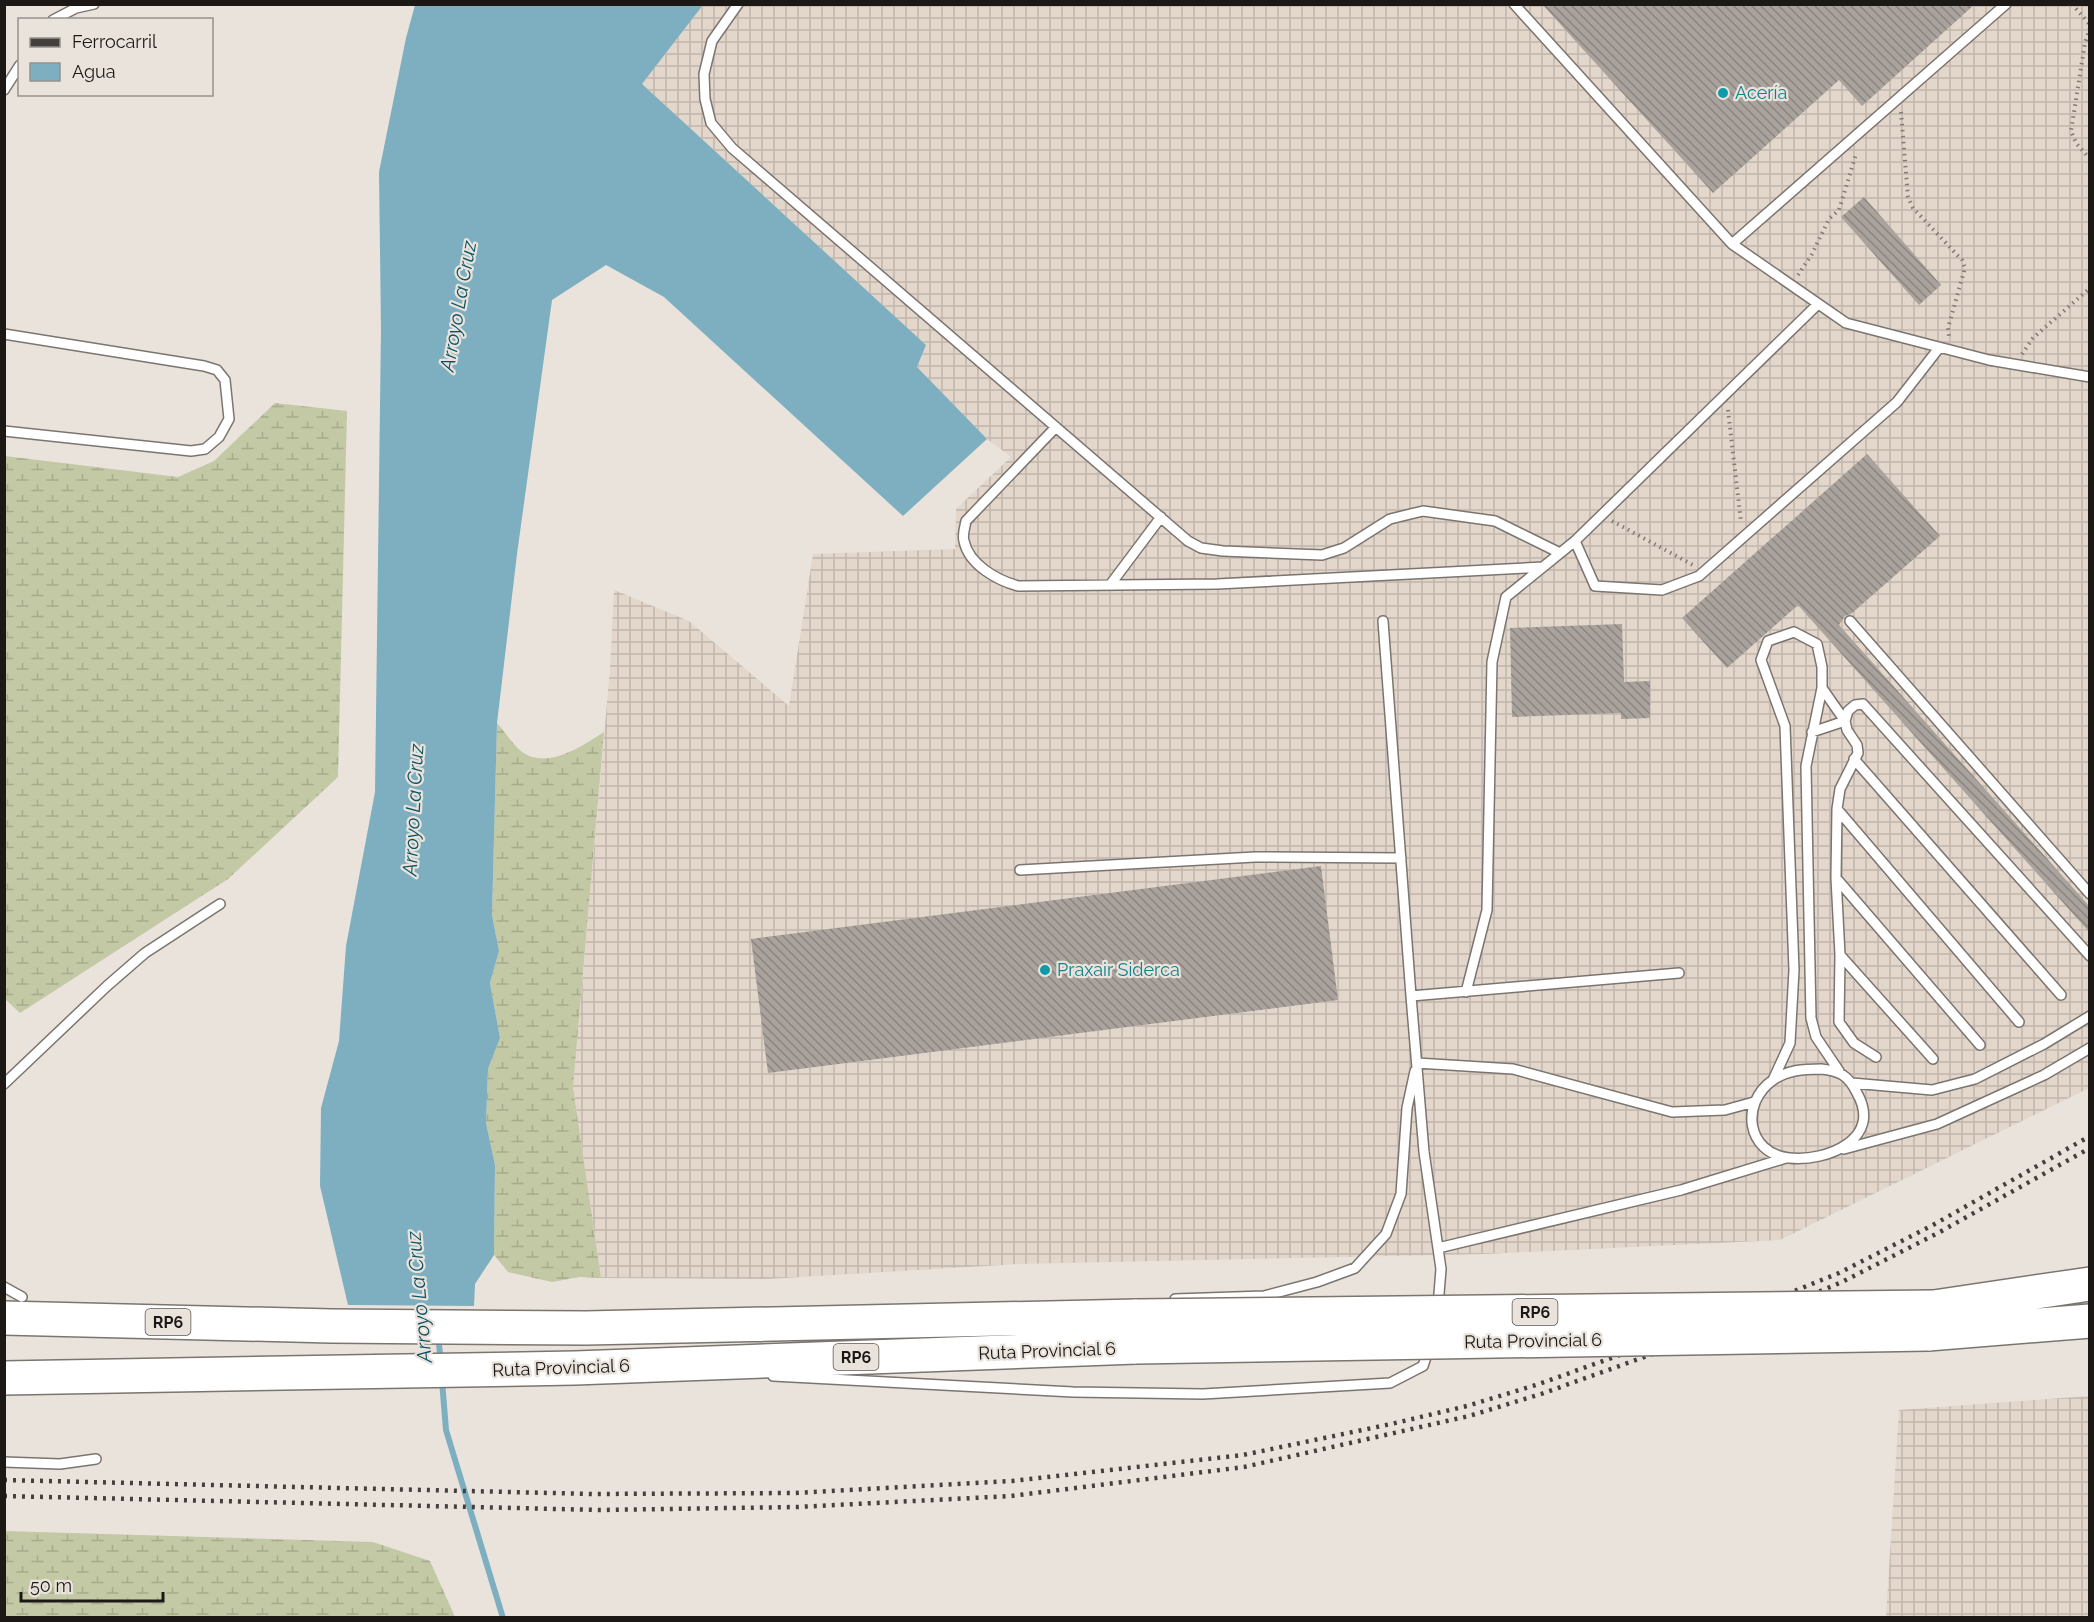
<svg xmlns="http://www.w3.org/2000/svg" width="2094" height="1622" font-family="Raleway,sans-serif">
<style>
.industrial{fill:url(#industrial-grid)}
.wetland{fill:url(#wetland-marsh)}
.water{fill:#7dafc0}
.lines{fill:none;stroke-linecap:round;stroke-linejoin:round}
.stream{stroke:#7dafc0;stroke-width:6}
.building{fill:url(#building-back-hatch)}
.lane-casing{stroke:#7b756f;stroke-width:12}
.highway-casing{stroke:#7b756f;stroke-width:36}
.path{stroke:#807b76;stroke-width:4;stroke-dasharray:1.5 4.5;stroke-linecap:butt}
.lane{stroke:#fff;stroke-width:9}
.highway{stroke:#fff;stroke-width:33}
.rail{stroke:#44403d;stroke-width:4.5;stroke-dasharray:3 6;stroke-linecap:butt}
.highway-bridge-casing{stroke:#7b756f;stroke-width:36;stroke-linecap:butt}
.highway-bridge{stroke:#fff;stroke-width:33}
.culture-dot{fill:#0f9aa8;stroke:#eae3dc;stroke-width:2}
.labels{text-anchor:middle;stroke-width:4.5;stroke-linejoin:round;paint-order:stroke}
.shield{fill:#eae3dc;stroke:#595551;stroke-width:1.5}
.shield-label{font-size:16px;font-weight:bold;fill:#1b1816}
.culture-label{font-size:18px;fill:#0d838f;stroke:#eae3dc;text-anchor:start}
.street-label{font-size:18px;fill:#1b1816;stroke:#eae3dc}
.water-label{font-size:20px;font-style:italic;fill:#0b5264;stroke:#eae3dc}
</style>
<defs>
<pattern id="industrial-grid" width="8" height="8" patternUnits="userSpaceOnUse" patternTransform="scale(1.5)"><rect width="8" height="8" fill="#e3d6ca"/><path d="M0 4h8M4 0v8" fill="none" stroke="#c2b7ad"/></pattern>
<pattern id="wetland-marsh" width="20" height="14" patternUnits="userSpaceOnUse" patternTransform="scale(1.5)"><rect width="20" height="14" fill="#c2c9a4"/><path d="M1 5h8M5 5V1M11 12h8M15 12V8" fill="none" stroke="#a6ac8c"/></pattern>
<pattern id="building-back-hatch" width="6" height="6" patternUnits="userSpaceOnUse" patternTransform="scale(1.5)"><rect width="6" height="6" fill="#aaa39d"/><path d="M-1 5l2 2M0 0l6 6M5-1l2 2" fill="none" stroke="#8a847f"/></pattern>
</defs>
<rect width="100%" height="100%" fill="#eae3dc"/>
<path class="industrial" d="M703,5H2089V1088L1780,1240L1485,1254L1018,1264L768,1279L601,1278L573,1087L610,669L614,590L689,621L789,706L813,554L955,549L956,509L1011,457L987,439L917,367L926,345L642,84Z
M2089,1396V1617H1886L1899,1410Z"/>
<path class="wetland" d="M275,403L347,411L338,777L228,879L20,1013L4,998L5,456L178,477L214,461Z
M497,723C505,732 513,745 522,752C548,770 582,746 604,732L573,1087L601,1278L580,1277L552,1282L508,1272L494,1255L495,1165L486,1123L488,1069L500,1038L490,983L499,951L492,915Z
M5,1531L373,1542L430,1561L455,1617H5Z"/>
<path class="water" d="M415,5H703L642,84L926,345L917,367L987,439L903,516L664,297L606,265L552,300L517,554L497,723L492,915L499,951L490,983L500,1038L488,1069L486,1123L495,1165L494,1255L475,1284L474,1306L348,1305L320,1186L321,1108L339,1041L346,946L375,792L381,328L379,172L406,38Z"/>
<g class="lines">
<path class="stream" d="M438,1336L441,1362
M442,1381L446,1430L503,1618"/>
</g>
<path class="building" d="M1542,4H1975L1862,106L1839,80L1713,193Z
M1864,197L1941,285L1919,305L1841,217Z
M1867,454L1940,536L1851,614L1845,616L1839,625L2090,907V933L1798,605L1727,668L1682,618Z
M1622,624L1624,682L1650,681V718L1621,719V713L1512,717L1510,628Z
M1321,866L1338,1000L768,1073L751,939Z"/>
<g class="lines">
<defs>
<path id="lane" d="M738,4L712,41L704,74L705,99L711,123L732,148L1188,541L1201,548L1223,551L1322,555L1344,548L1390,519L1423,511L1495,521L1560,553
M1514,4L1732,244L1846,323L1989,360L2090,377
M53,20L76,8L94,4
M4,90L20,65
M1732,244L2006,4
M4,334L204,366L217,370L225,380L229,419L219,437L205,449L191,451L4,431
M1056,427L966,521C965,527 962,535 964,541C969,565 997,580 1018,586L1217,584L1543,567
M1575,541L1595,586L1662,590L1699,576L1897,402L1939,348
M1110,585L1161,517
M1383,621L1411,996
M1850,621L2090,894
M1812,732L1845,721L1822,688
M1854,759L2061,995
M1837,809L2019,1022
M1020,870L1255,857L1401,858
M1836,878L1980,1045
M1840,955L1933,1059
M1466,992L1487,910L1492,662L1506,597L1575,541L1818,304
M1876,1057L1854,1043L1839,1022L1840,955L1836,878L1837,809L1840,789L1858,753L1857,745L1847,730L1845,721L1848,711L1855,705L1863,704L2090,956
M1417,1063L1513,1069L1672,1112L1725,1110L1754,1102
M1821,1069C1840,1071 1848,1075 1857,1093C1883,1139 1827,1162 1789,1158C1746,1153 1740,1103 1773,1080C1787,1070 1804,1069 1821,1069Z
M1773,1080L1790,1043L1794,970L1785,726L1761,660L1768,641L1794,632L1817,644L1822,667V688L1806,766L1811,1018L1816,1037L1839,1071
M1852,1083L1932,1090L1975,1079L2044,1044L2090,1016
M4,1084L107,986L145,953L220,904
M1844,1149L1937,1124L2044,1075L2090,1048
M1438,1248L1681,1190L1786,1158
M4,1287L22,1297
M1175,1299L1264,1296L1317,1282L1355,1268L1386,1234L1401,1194L1407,1108L1415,1071
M1438,1306L1441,1269L1424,1152L1411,996L1679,973
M773,1376L1073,1392L1203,1394L1390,1383L1423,1366L1429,1348
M4,1462L60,1464L96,1459"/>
<path id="highway" d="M1934,1307L2090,1284
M4,1318L331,1326L586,1328L1137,1316
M1928,1334L2090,1321
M4,1378L575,1368L1136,1347"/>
</defs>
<use href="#lane" class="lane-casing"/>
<use href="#highway" class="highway-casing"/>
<path class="path" d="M2072,4L2090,25
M2090,28L2085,43L2071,131L2076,143L2090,159
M1901,112L1908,197L1913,208L1962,260L1965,268L1948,328L1949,336
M1798,275L1812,254L1829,219L1839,210L1856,154
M2022,354L2033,338L2090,288
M1728,410L1741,522
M1612,521L1693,565"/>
<use href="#lane" class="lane"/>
<use href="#highway" class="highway"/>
<path class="rail" d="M4,1480L593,1494L795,1493L1012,1481L1243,1455L1391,1424L1467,1406L1539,1384L1767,1302L1839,1273L1933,1225L2090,1136
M4,1496L600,1510L797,1507L1011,1496L1244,1467L1469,1416L1541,1394L1770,1312L1842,1282L1938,1233L2090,1148"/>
<defs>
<path id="highway-bridge" d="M1137,1316L1934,1307
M1136,1347L1928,1334"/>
</defs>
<use href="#highway-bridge" class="highway-bridge-casing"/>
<use href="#highway-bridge" class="highway-bridge"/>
</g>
<g class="culture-dot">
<circle cx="1723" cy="93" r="6"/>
<circle cx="1045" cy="970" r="6"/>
</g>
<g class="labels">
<g class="shield">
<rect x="1512.5" y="1299" width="45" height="26" rx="4.5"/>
<rect x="145.5" y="1309" width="45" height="26" rx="4.5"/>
<rect x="833.5" y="1344" width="45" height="26" rx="4.5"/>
</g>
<g class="shield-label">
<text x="1535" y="1318">RP6</text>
<text x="168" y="1328">RP6</text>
<text x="856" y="1363">RP6</text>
</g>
<g class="culture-label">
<text x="1735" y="99">Acería</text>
<text x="1057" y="976">Praxair Siderca</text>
</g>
<g class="street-label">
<text transform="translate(1533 1341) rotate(-1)" y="6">Ruta Provincial 6</text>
<text transform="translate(1047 1351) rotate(-2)" y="6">Ruta Provincial 6</text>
<text transform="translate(561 1368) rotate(-2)" y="6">Ruta Provincial 6</text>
</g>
<g class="water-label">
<text transform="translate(458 306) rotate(-80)" y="7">Arroyo La Cruz</text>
<text transform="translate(413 810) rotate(-87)" y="7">Arroyo La Cruz</text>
<text transform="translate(419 1297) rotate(-95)" y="7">Arroyo La Cruz</text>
</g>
</g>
<rect width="2094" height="1622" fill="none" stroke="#1b1816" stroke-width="12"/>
<rect x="18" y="18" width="195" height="78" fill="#eae3dc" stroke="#97928d" stroke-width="1.5"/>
<rect x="30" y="38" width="30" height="9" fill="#44403d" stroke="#97928d" stroke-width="1.5"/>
<text x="72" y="48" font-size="18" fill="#1b1816">Ferrocarril</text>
<rect x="30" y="63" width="30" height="18" fill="#7dafc0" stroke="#97928d" stroke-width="1.5"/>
<text x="72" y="78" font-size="18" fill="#1b1816">Agua</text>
<path d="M21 1592v9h142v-9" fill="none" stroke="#1b1816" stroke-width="3"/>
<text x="30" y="1592" font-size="18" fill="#1b1816" stroke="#eae3dc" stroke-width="4.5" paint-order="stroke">50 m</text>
</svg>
